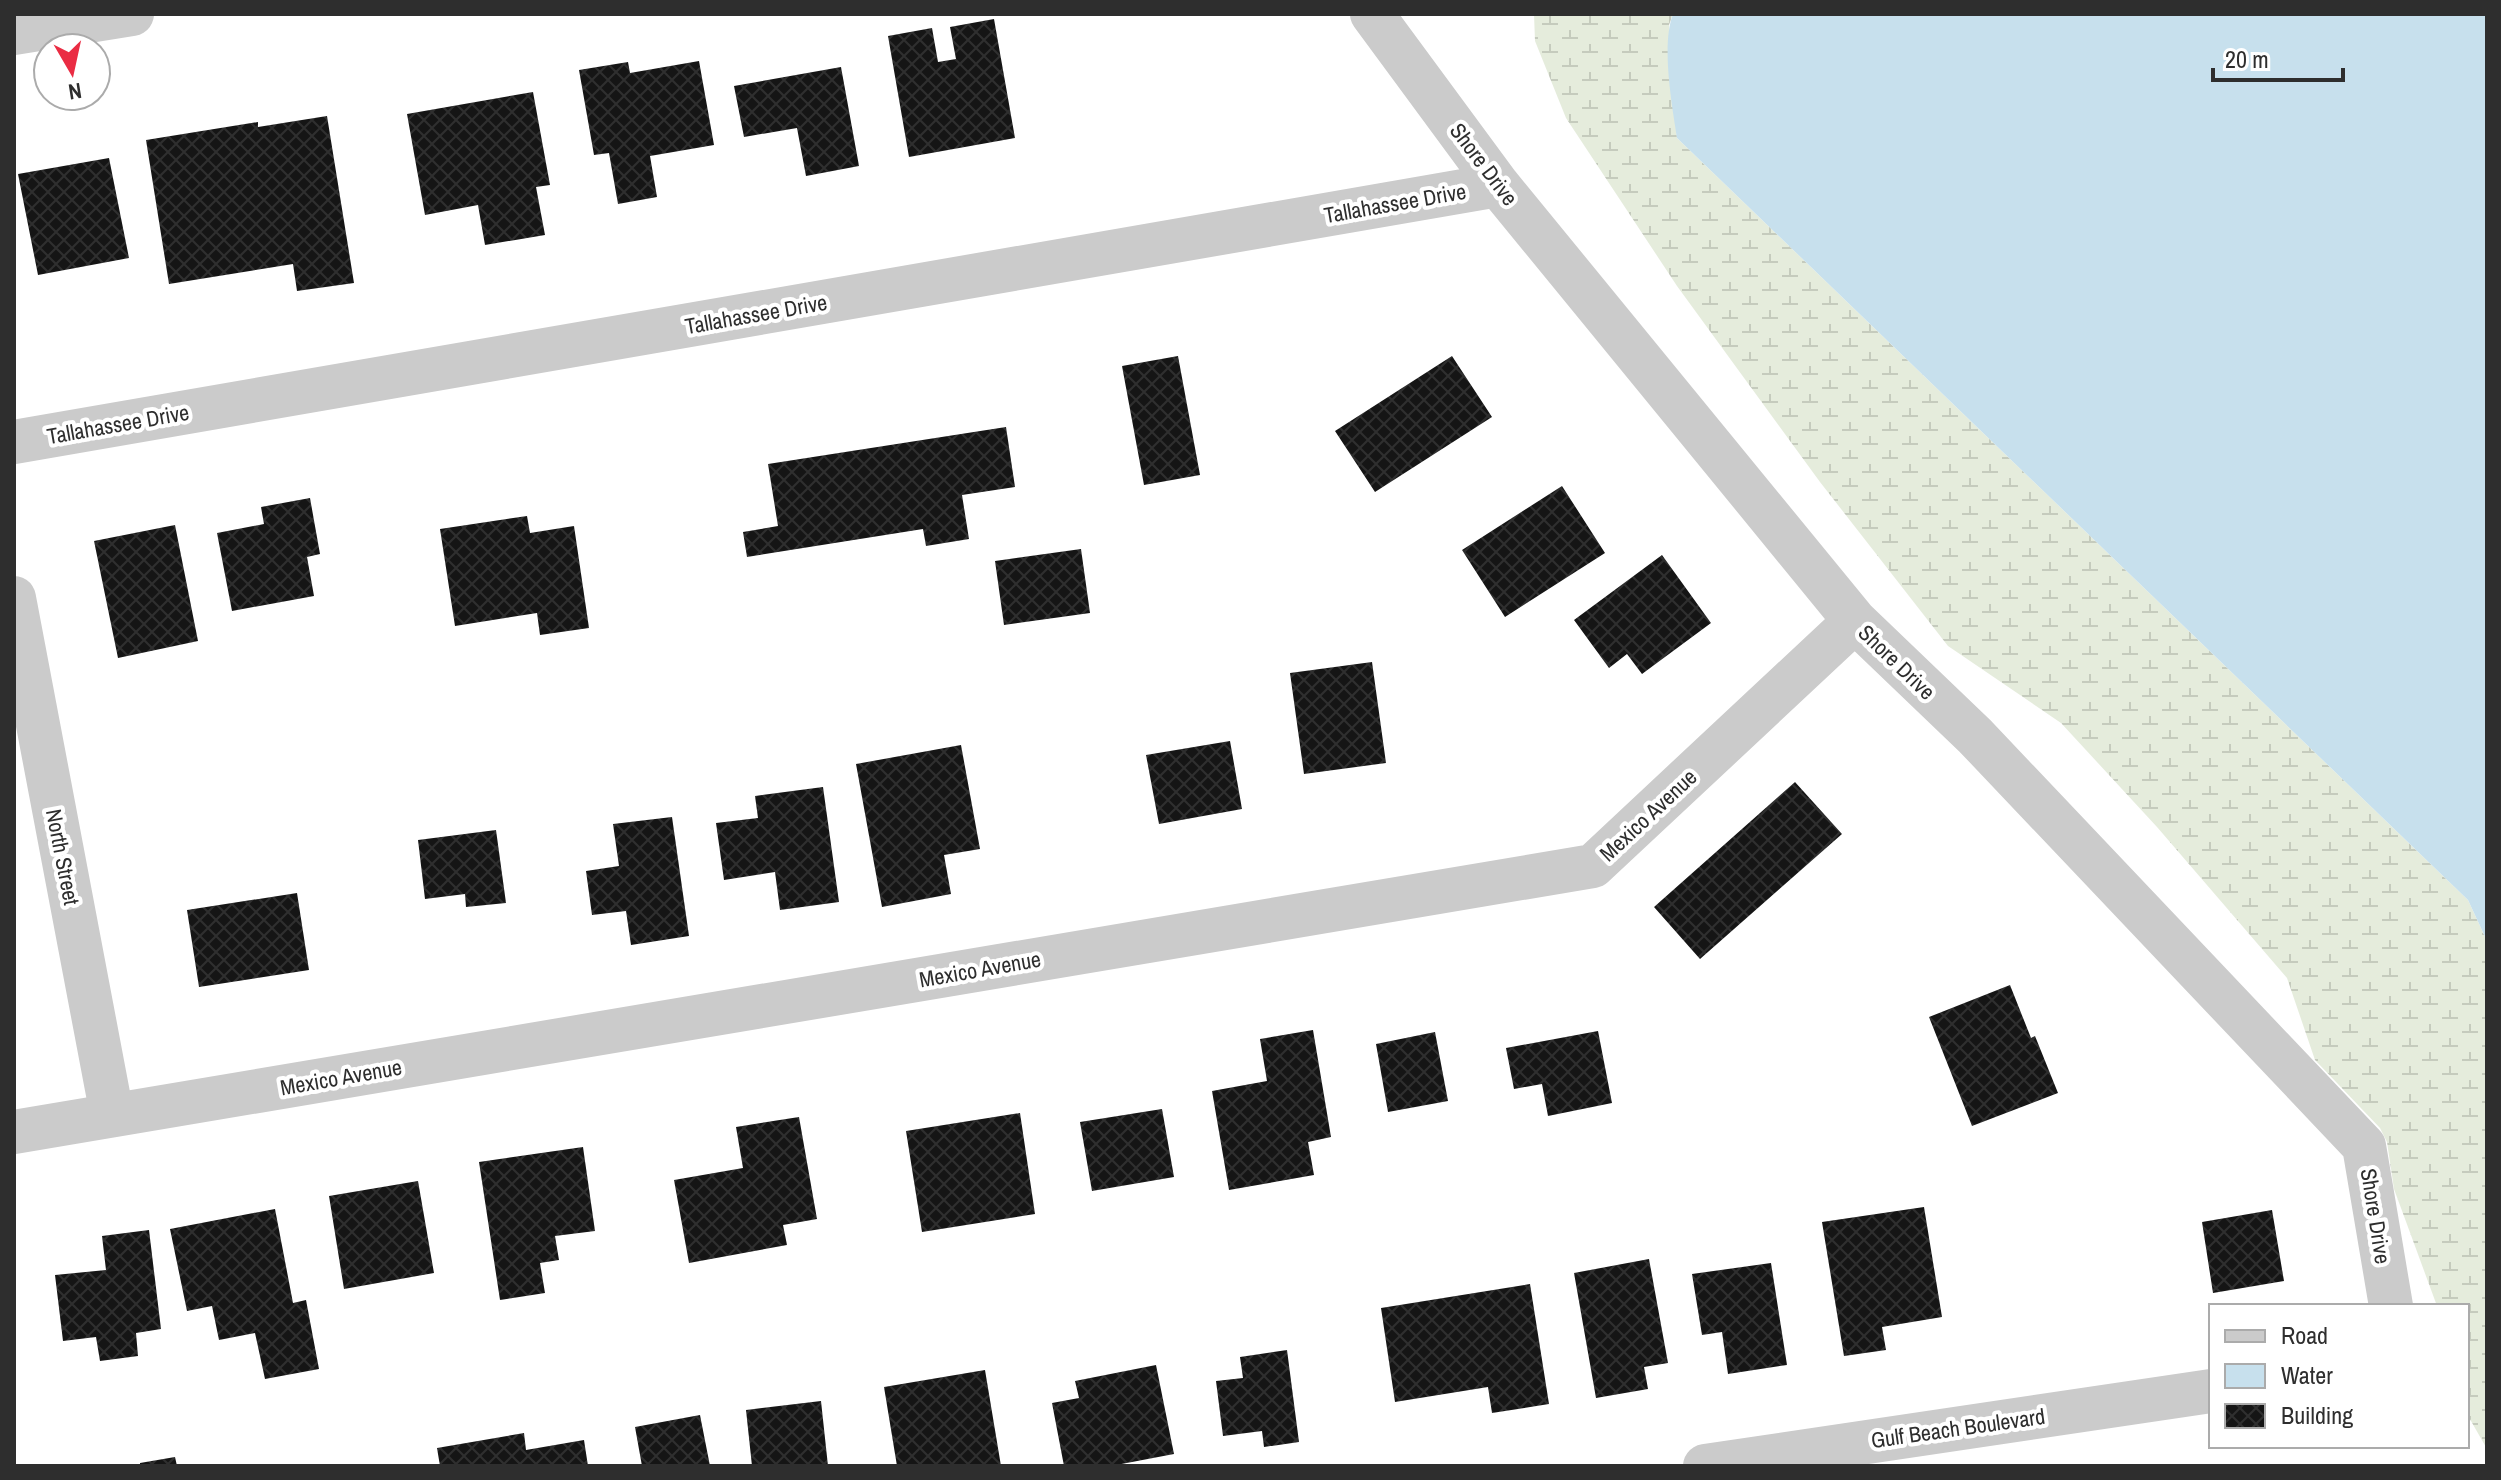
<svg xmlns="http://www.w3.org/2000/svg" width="2501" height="1480" font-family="'Archivo Narrow',sans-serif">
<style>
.wetland{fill:url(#wetland-marsh)}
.water{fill:#c7e0ed}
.building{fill:url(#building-cross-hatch)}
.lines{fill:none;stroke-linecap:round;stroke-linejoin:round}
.street{stroke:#cbcbcb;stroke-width:44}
.labels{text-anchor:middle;stroke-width:8;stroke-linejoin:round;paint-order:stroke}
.street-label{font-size:22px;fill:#2e2e2e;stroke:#fff}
</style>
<defs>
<pattern id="wetland-marsh" width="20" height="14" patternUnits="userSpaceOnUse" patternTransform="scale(2)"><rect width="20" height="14" fill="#e5ecdc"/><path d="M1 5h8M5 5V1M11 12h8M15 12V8" fill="none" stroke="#c5cbbd"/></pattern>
<pattern id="building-cross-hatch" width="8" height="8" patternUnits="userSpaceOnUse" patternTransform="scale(2)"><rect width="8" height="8" fill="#151515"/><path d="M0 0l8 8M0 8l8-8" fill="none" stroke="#2f2f2f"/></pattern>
</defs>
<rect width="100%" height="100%" fill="#fff"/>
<path class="wetland" d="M1534,14H1673L1669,25L1677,138L2468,900L2487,941V1449L2467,1414V1306H2437L2394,1189L2387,1142L2380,1128L2315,1060L2287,978L2157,827L2061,723L1948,646L1820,482L1677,286L1566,118L1535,41Z"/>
<path class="water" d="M1673,14H2487V941L2468,900L1677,138C1672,105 1661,45 1673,14Z"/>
<path class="building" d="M994,19L1015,138L909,157L888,36L932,28L938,62L956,59L950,27Z
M699,61L714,145L650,156L657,197L618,204L609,153L594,155L579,70L628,62L630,73Z
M841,67L859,166L806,176L797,128L744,137L734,86Z
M533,92L550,185L536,187L545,235L485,245L478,205L425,215L407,114Z
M327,116L354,283L297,291L293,264L169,284L146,140L258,122V127Z
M109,158L129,258L38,275L18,174Z
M1178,356L1200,475L1144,485L1122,366Z
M1452,356L1492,417L1375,492L1335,431Z
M1006,427L1015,487L962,495L969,539L926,546L923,529L747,557L743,532L778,526L768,464Z
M1562,486L1605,553L1505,617L1462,550Z
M310,498L320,554L307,557L314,596L232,611L217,533L264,524L261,507Z
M527,516L530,533L574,526L589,628L540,635L537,613L455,626L440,529Z
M175,525L198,641L118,658L94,541Z
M1081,549L1090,613L1004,625L995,561Z
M1662,555L1711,623L1642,674L1627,654L1609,668L1574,620Z
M1372,662L1386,763L1304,774L1290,673Z
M1230,741L1242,809L1159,824L1146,755Z
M961,745L980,849L944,855L951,894L882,907L856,764Z
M1795,782L1842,834L1700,959L1654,907Z
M823,787L839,902L780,910L775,872L724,880L716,823L758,818L755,796Z
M672,817L689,936L631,945L626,911L592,915L586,871L619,866L613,824Z
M496,830L506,903L466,907L465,894L425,899L418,840Z
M297,893L309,970L199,987L187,910Z
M2010,985L2031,1038L2035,1036L2058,1093L1972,1126L1929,1017Z
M1313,1030L1331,1137L1308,1142L1314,1175L1229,1190L1212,1091L1267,1081L1260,1039Z
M1598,1031L1612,1103L1548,1116L1542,1084L1514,1089L1506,1048Z
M1435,1032L1448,1101L1388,1112L1376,1044Z
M1162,1109L1174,1177L1092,1191L1080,1122Z
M1020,1113L1035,1214L922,1232L906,1131Z
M799,1117L817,1219L783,1225L787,1245L689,1263L674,1180L743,1168L736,1127Z
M583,1147L595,1231L555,1236L559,1260L540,1263L545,1293L500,1300L479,1162Z
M418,1181L434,1273L344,1289L329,1196Z
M1924,1207L1942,1317L1882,1327L1886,1350L1844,1356L1822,1222Z
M275,1209L293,1303L306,1300L319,1369L265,1379L255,1333L219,1340L212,1306L187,1311L170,1229Z
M2272,1210L2284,1281L2213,1293L2202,1222Z
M149,1230L161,1329L136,1333L138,1356L100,1361L96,1337L63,1341L55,1275L106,1270L102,1236Z
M1649,1259L1668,1363L1644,1367L1648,1389L1596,1398L1574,1273Z
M1771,1263L1787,1365L1728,1374L1722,1332L1702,1335L1692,1274Z
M1530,1284L1549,1404L1492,1413L1488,1387L1395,1402L1381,1308Z
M1287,1350L1299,1442L1264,1447L1262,1431L1223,1436L1216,1381L1243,1378L1240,1357Z
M1156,1365L1174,1454L1111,1466H1064L1052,1403L1079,1398L1075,1381Z
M985,1370L1001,1466H897L884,1387Z
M821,1401L828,1466H752L746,1410Z
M700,1415L710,1466H642L635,1427Z
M524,1433L526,1450L584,1440L588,1466H440L437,1448Z
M175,1457L177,1466H140V1463Z"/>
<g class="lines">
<path class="street" d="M1372,14L1498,185L1855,621L1975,736L2364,1146L2391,1306
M14,33L132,14
M14,442L1498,185
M14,598L112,1115
M14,1132L1593,866L1855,621
M1705,1466L2211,1391"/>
</g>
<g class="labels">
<g class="street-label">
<text transform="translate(1484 164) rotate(53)" y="8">Shore Drive</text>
<text transform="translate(1395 203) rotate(-10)" y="8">Tallahassee Drive</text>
<text transform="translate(756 314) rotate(-10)" y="8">Tallahassee Drive</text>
<text transform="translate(118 424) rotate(-10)" y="8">Tallahassee Drive</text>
<text transform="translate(1897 662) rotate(44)" y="8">Shore Drive</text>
<text transform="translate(1648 815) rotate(-43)" y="8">Mexico Avenue</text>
<text transform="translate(63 857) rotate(79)" y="8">North Street</text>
<text transform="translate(980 969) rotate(-10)" y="8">Mexico Avenue</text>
<text transform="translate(341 1077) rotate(-10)" y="8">Mexico Avenue</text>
<text transform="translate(2376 1216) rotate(81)" y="8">Shore Drive</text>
<text transform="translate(1958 1428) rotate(-8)" y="8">Gulf Beach Boulevard</text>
</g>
</g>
<rect width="2501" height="1480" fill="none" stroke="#2e2e2e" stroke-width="32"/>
<rect x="2209" y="1304" width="260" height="144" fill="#ffffff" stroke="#ababab" stroke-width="2"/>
<rect x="2225" y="1330" width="40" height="12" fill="#cbcbcb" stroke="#ababab" stroke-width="2"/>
<text x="2281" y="1344" font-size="24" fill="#2e2e2e">Road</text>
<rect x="2225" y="1364" width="40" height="24" fill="#c7e0ed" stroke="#ababab" stroke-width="2"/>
<text x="2281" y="1384" font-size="24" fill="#2e2e2e">Water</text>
<rect x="2225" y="1404" width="40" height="24" fill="url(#building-cross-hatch)" stroke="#ababab" stroke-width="2"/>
<text x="2281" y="1424" font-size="24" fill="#2e2e2e">Building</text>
<g transform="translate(72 72) rotate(171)"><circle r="38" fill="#ffffff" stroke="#ababab" stroke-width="2"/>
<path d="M0-6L14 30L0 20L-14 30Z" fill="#ea2c43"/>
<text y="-12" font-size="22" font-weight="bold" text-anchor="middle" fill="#2e2e2e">N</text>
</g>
<path d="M2213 68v12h130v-12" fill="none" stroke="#2e2e2e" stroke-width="4"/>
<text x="2225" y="68" font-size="24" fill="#2e2e2e" stroke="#ffffff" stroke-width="6" paint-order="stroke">20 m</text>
</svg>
